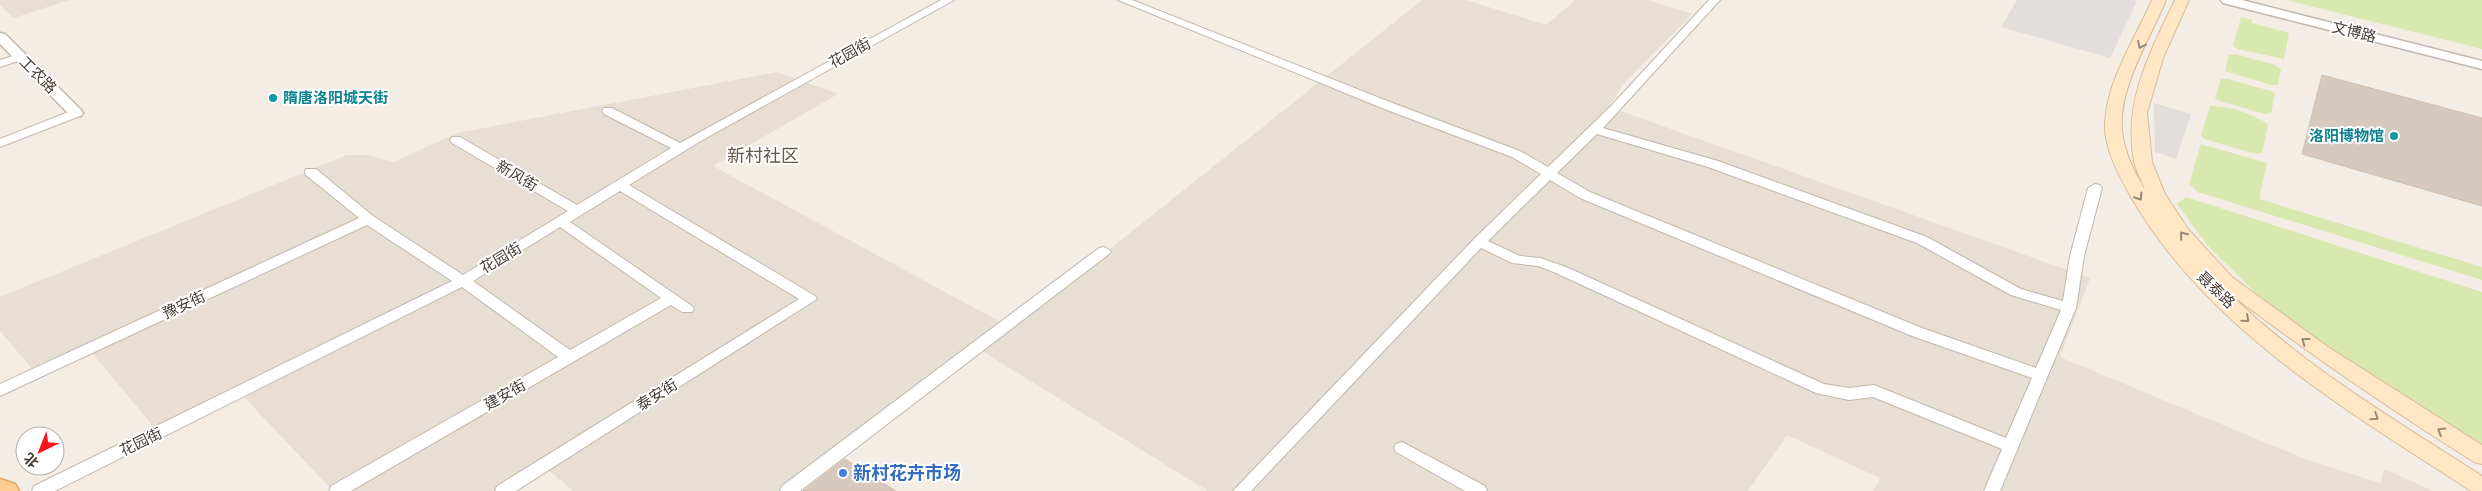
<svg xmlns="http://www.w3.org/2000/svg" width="2482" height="491" font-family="Jost,'Noto Sans SC',sans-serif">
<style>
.residential{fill:#e7ded4}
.green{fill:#d8e8ae}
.parking{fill:#e1dedb}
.building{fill:#d8c9be;stroke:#d0bdae}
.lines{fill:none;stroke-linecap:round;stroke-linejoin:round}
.minor-casing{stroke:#c2b6ab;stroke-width:2}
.tertiary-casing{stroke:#c2b6ab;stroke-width:3}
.secondary-casing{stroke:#d7bb97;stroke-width:2}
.primary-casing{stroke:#e5a662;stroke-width:3}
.minor{fill:#fff;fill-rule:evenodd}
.tertiary{fill:#fff;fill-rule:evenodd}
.secondary{fill:#ffe6c4;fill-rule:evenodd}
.primary{fill:#ffcd93;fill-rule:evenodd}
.oneway{stroke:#998875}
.culture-dot{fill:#0f9aa8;stroke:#fff;stroke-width:2}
.shop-dot{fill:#3f7fe0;stroke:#fff;stroke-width:2}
.labels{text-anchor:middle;stroke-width:4;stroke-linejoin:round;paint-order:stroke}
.street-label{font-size:15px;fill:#463c35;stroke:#fff}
.culture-label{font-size:15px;font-weight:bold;fill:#0d838f;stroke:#fff;text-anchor:start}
.quarter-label{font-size:18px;fill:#69584c;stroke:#fff}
.near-shop-label{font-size:18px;font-weight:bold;fill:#366cbe;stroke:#fff;text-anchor:start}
</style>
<rect width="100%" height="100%" fill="#f3ede6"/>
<path class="residential" d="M0,0H69L14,18L0,5Z
M1422,0H1466L1546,25L1576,0H1648L1693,14L1623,84L1609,107L2090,278L2060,357L2305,459L2380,483L2385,469L2433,491H1873L1880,478L1787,435L1748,491H1208L982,351Z
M777,72L838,94L713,166L1002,323L782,491H573L545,467L506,491H333L240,393L159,433L92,353L40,378L0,331V297L347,155H368L394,162L457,133Z"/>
<path class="green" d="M2286,0H2482V49Z
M2241,17L2252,20V23L2289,33L2284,59L2237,49L2233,46Z
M2235,54L2275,65L2281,69L2278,85H2271L2225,71L2229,55Z
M2221,79H2227L2271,91L2275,94L2271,113L2265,114L2220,101L2215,98Z
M2210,106C2228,105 2253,114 2268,124L2262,153H2251L2205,139L2201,136Z
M2201,144L2267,163L2259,199L2482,267V280L2198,192L2189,184Z
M2186,197L2482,292V445L2364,372L2263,300L2208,246L2177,204Z"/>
<path class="parking" d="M2017,0H2132L2137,1L2110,58L2001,27Z
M2154,103L2191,114L2176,159L2155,152Z"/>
<path class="building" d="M2322,75L2482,118V206L2302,154Z
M845,459L896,491H803Z"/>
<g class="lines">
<defs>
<path id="minor" d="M941,0H954L699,142L629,185L815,296L817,299L516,491H495L497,486L799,299L620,191L570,222L692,306L694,309L692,312H682L671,305L351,491H329L331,486L558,357L462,287L55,491H32L34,486L452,281L367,225L0,396V384L359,218L306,175L305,172L306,169H316L373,216L463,275L568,211L452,143L450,140L452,137H460L577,205L671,148L604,114L602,111L604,108H612L680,143ZM560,227L661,298L570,350L473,281Z
M1118,0H1132L1395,104L1520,151L1548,167L1611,106L1709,0H1720L1603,128L1718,161L1927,237L2021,289L2063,301L2070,256L2088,188L2095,184L2100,185L2102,188L2084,256L2076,308L2000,491H1984L2002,449L1873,397L1849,400L1816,393L1556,273L1538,266L1512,263L1481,248L1251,491H1233L1474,239L1541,174L1512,157L1387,110ZM1597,134L1708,167L1917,243L2011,295L2061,310L2036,368L1922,328L1590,192L1557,173ZM1550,180L1580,198L1912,336L2032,378L2006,438L1874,385L1849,388L1824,384L1566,267L1540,258L1520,256L1488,241Z
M20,54L24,55V59L0,67V60Z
M76,109L80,110L82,113L80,116L0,147V139Z
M1104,247L1111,251L1109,254L800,491H780L782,486L1099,248Z
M1402,442L1485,486L1487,491H1465L1396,452L1394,448L1396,444Z"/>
<path id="tertiary" d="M2221,0H2242L2482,61V69L2223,3Z
M0,33L5,34L81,110L83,113L81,116H71L0,44Z"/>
<path id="secondary" d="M2152,0H2166C2151,37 2118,88 2122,130C2124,152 2134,171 2145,190C2142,181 2136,171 2134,161C2123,102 2150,52 2175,0H2189L2163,58L2147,113L2152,162L2165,194L2188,229L2232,277L2328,347L2482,445V464L2474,462C2390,409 2308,353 2229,293C2303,366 2395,420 2482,476V491H2471C2347,410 2207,329 2131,197C2119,175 2104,149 2105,123C2107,80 2135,39 2152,0Z"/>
<path id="primary" d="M0,479L15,484L19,491H0Z"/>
</defs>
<use href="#minor" class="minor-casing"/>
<use href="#tertiary" class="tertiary-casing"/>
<use href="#secondary" class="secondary-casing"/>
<use href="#primary" class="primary-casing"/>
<use href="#minor" class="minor"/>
<use href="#tertiary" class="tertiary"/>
<use href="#secondary" class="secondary"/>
<use href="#primary" class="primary"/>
</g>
<defs><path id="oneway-chevron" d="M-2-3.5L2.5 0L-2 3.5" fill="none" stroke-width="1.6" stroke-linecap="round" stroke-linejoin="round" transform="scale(1.25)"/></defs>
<g class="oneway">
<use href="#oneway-chevron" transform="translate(2141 45) rotate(115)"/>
<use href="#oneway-chevron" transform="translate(2139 197) rotate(58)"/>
<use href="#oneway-chevron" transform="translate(2183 235) rotate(-129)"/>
<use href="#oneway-chevron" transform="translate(2246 319) rotate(41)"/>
<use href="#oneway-chevron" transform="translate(2305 341) rotate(-143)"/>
<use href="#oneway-chevron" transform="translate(2375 417) rotate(33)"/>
<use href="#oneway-chevron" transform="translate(2441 431) rotate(-148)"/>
</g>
<g class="culture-dot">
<circle cx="273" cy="98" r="5"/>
<circle cx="2394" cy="136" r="5"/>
</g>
<circle class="shop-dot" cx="843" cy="473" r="5"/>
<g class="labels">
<g class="street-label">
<text transform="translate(2354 32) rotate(14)" y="5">文博路</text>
<text transform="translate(850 53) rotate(-29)" y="5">花园街</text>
<text transform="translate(38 75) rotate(45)" y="5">工农路</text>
<text transform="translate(517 176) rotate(30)" y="5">新风街</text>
<text transform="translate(501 258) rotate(-31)" y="5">花园街</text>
<text transform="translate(2216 290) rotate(44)" y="5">聂泰路</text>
<text transform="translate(184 305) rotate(-25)" y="5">豫安街</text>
<text transform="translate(505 395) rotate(-30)" y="5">建安街</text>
<text transform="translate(657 395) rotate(-32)" y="5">泰安街</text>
<text transform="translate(141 442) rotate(-26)" y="5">花园街</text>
</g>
<g class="culture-label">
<text x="283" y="103">隋唐洛阳城天街</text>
<text x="2384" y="141" text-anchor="end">洛阳博物馆</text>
</g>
<g class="quarter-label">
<text x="763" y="162">新村社区</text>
</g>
<g class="near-shop-label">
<text x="853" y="479">新村花卉市场</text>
</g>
</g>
<g transform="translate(40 451) rotate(223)"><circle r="24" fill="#ffffff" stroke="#b5b1ae"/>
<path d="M0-4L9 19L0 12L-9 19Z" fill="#fc141b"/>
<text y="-8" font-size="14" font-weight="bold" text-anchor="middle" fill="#463c35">北</text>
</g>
</svg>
